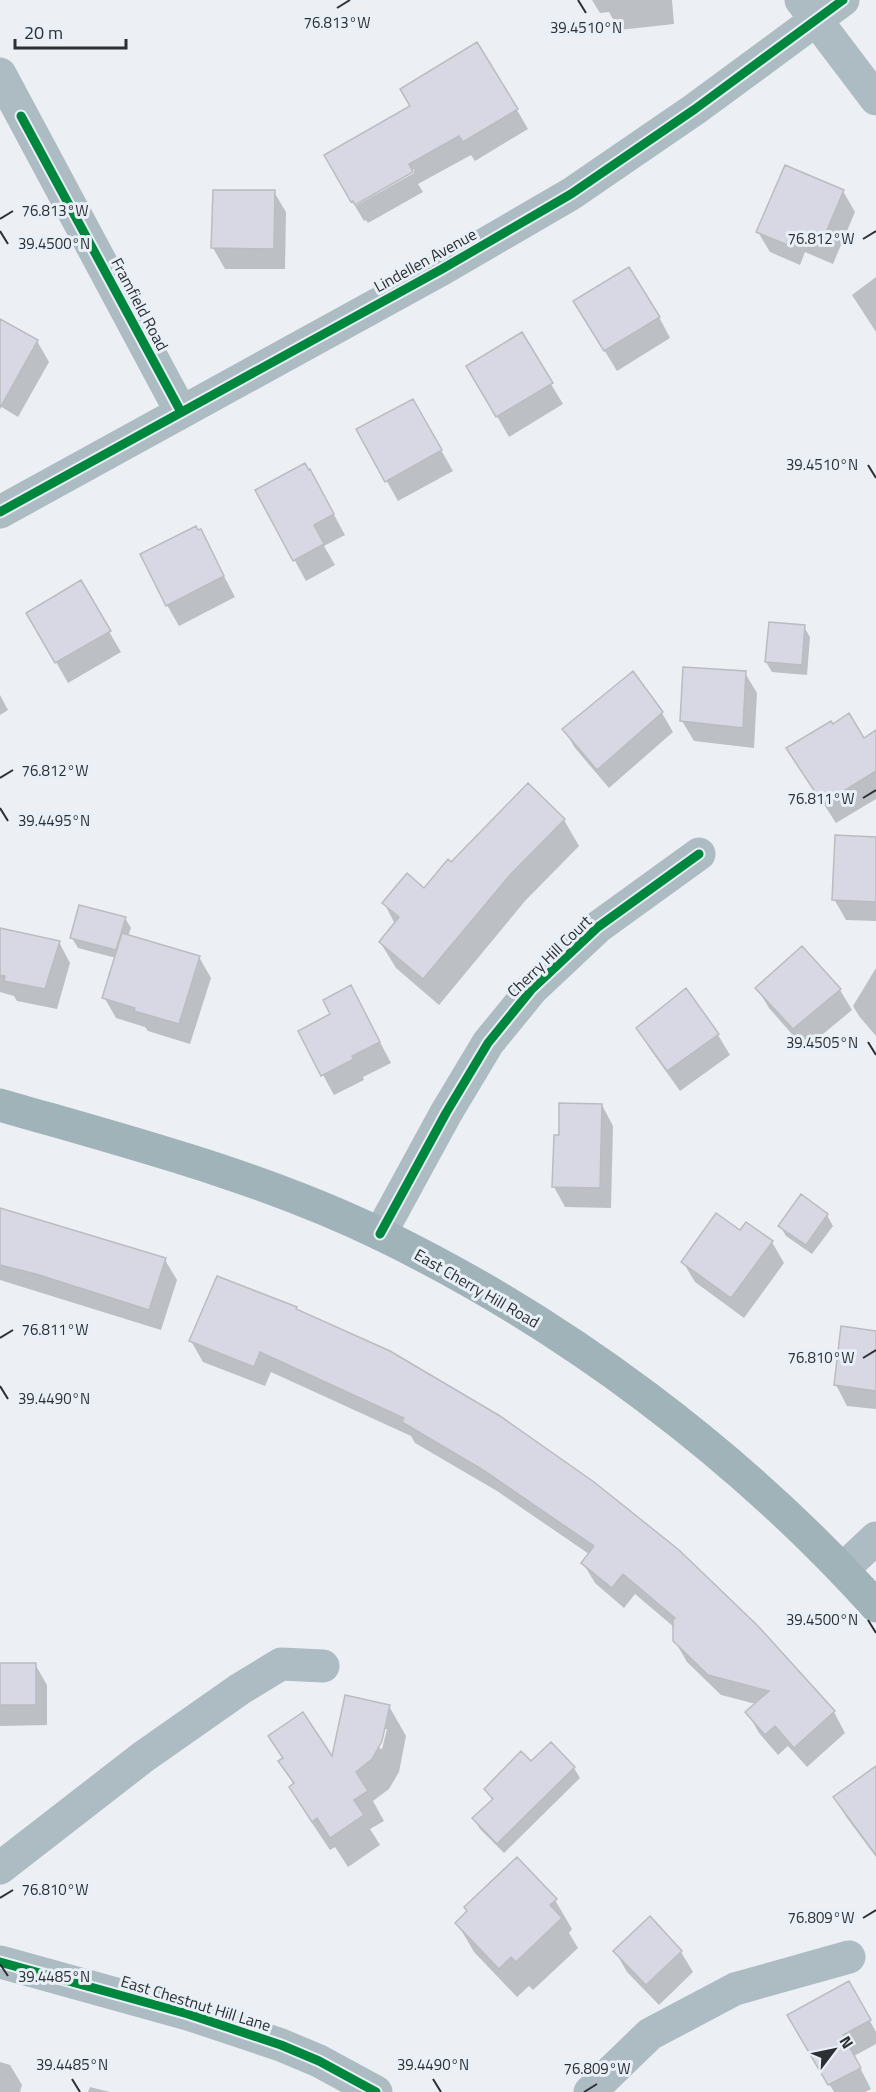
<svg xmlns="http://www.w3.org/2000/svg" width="876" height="2092" font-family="'Titillium Web',sans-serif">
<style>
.shadow{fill:#0003;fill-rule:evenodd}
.building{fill:#d7d8e3;stroke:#babcc0;stroke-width:1.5}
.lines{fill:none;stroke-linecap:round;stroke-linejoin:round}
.minor{stroke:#adbbc2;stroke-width:33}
.major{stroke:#a0b3b9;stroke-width:33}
.cycleway-casing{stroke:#e8eff7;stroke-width:13}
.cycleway{stroke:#00873e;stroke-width:9}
.ticks{fill:none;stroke:#2d3033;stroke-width:2}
.labels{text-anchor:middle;stroke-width:6;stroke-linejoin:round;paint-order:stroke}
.street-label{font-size:16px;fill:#2d3033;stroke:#e8eff7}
.ticks-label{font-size:15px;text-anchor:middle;fill:#2d3033;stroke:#e8eff7;stroke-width:6;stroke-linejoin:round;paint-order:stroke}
</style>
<rect width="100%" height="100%" fill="#eceff4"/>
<path class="shadow" d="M592,0H672L674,24L619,30L609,12L600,13Z
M517,110L528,129L475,161L471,155L418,184L423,192L368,223L366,220L364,221L355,206L414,173V169L354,204L326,156Z
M214,191L274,192L286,212L285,269H225L213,248Z
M843,191L855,212L833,264L805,252L800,265L770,252L758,232Z
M876,277V332L852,295Z
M659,317L670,338L617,371L587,322Z
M0,321L37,341L49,362L18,417L0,406Z
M468,366L551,384L563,404L509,437Z
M413,401L453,471L398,501L358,430Z
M257,491H321L345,535L324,546L335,565L306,581Z
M200,531L235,597L179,626L167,605L198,532Z
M80,582L121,652L68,683L28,613Z
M804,627L810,637L807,675L772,672L766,662Z
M745,673L757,693L754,748L694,741L682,721Z
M0,695L8,710L0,715Z
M662,713L673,732L609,788L575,748L564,729Z
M876,732V799L836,823L788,749L863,740Z
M564,820L579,846L525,901L439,1005L396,968L380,942L395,924L384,903L424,890L451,864Z
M876,838V921L846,920L834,899Z
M125,918L131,928L128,936L199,957L211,978L190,1044L148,1031L145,1027L116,1018L104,997L116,958L78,948L72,938Z
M0,930L59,942L70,963L57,1009L17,1001L14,996L0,992Z
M876,968V1036L859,1016L853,1006Z
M351,987L391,1063L363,1077L364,1080L334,1095L323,1075L332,1014Z
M757,988L840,990L852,1010L805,1049L769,1008Z
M686,990L718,1035L730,1055L680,1091L650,1049L638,1028Z
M602,1105L613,1126L611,1208L565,1207L554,1187L561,1137Z
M802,1196L827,1215L833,1226L812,1254L786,1236L780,1226Z
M0,1210L165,1260L177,1280L161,1330L0,1280Z
M772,1242L784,1263L744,1318L695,1282L683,1262Z
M296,1308L834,1712L845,1733L807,1767L788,1746L778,1755L759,1733L747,1712L756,1704L721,1695L687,1662L675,1641L674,1627L635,1594L624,1608L595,1583L583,1563L589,1554L497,1491L415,1443L411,1436L271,1372L265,1386L203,1362L191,1341Z
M876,1332V1409L847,1406L836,1385Z
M0,1664H35L47,1685V1725L0,1726Z
M389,1706L406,1736L399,1772L389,1789L373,1801L384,1821L370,1829L380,1845L348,1867L335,1847L330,1850L308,1817L291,1787L294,1785L280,1762L283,1760L270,1736L333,1759ZM384,1729H387L382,1749L379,1748Z
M551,1744L574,1768L580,1778L504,1853L480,1829L474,1819L493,1801L486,1790L531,1764Z
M876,1767V1857L847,1818L835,1798Z
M555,1900L572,1929L569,1933L578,1948L533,1990L529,1986L517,1997L474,1952L457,1923Z
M615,1951L681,1952L693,1972L659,2005L627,1972Z
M849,1983L876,2032V2044L854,2056L871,2089L865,2092H834L789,2016Z
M0,2062L10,2065L22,2085L20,2092H0Z
M90,2087L110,2092H88Z"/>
<path class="building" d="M477,42L518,109L463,142L459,136L409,164L413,172L355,205L353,201L351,202L324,155L410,106L400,89Z
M785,165L844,190L821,244L793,232L788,245L756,232Z
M213,190H275L274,249L211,248Z
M629,267L660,317L604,351L573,301Z
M0,319L38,340L0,408Z
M522,332L553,383L496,417L466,366Z
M413,399L442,450L385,482L356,429Z
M305,463L309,470L310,469L334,514L314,525L324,544L293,561L255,490Z
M196,526L198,530L201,529L224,576L166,606L140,554Z
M81,580L111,631L55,663L26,613Z
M769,622L805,625L802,665L765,662Z
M683,667L746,671L743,728L680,721Z
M633,671L663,712L597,770L562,729Z
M849,713L864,738L876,730V771L823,804L786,748L831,721L833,724Z
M528,783L565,819L510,875L423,979L379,942L399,917L382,903L407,873L424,888L448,859L451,862Z
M835,835L876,837V902L832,900Z
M79,905L126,917L116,950L70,938Z
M0,928L60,941L45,989L4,981L5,976L0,975Z
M122,933L200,956L179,1024L134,1011L135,1008L102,998Z
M802,946L841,989L793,1029L755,988Z
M351,985L380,1042L352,1056L354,1059L321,1076L298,1031L330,1014L323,1000Z
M686,988L719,1034L667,1071L636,1028Z
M559,1103L602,1104L600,1188L552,1187L554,1135H559Z
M801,1194L828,1214L806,1245L778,1226Z
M0,1208L166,1258L149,1310L36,1274L0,1265Z
M716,1213L740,1230L746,1222L773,1241L731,1298L681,1262Z
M217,1276L297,1307L296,1309L390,1351L500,1416L594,1482L679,1550L758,1626L835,1711L794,1748L775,1726L765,1735L745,1712L769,1691L708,1675L673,1641V1620L675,1618L623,1574L612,1588L581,1563L594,1546L483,1470L402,1422L404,1418L260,1352L254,1367L189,1341Z
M841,1326L876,1331V1391L834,1385Z
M0,1663H36V1705H0Z
M345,1695L390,1705L382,1741L372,1759L356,1772L368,1791L354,1800L364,1815L330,1838L317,1818L312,1822L289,1787L294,1783L278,1761L283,1758L268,1736L303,1712L332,1756Z
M551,1742L575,1767L497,1844L472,1818L493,1799L484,1789L521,1751L531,1761Z
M876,1766V1855L833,1797Z
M517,1857L557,1899L550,1905L562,1918L516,1962L511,1957L499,1969L455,1923L467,1911L464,1907Z
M650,1916L682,1951L646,1985L613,1951Z
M849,1981L871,2020L843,2035L861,2068L828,2085L787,2015Z"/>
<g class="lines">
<path class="minor" d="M801,0L876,99
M0,74L181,412
M0,512L442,269L571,194L695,109L843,0
M380,1234L446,1113L488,1043L532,989L598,927L699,854
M843,1569L876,1538
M0,1868L143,1757L240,1689L281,1664L323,1666
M0,1962L188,2014L281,2045L319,2061L376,2092
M590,2092L650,2034L735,1989L849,1957"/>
<path class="major" d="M0,1105C128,1142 260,1176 380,1234C564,1323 740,1455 876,1606"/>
<defs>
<path id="cycleway" d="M21,116L181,412
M0,512L442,269L571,194L695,109L843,0
M380,1234L446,1113L488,1043L532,989L598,927L699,854
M0,1962L188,2014L281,2045L319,2061L376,2092"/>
</defs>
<use href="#cycleway" class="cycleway-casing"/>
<use href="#cycleway" class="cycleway"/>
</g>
<path class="ticks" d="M578,0L586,13M337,8L350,0M0,219L13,211M0,231L8,244M863,239L876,231M868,465L876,478M0,778L13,770M863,798L876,790M0,808L8,821M868,1042L876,1055M0,1338L13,1330M863,1358L876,1350M0,1386L8,1399M868,1620L876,1633M0,1898L13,1890M863,1918L876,1910M0,1964L8,1976M72,2079L80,2092M433,2079L441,2092M584,2092L597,2084"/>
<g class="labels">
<g class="street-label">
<text transform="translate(425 260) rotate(-29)" y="6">Lindellen Avenue</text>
<text transform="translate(140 304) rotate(62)" y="6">Framfield Road</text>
<text transform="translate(549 956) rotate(-44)" y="6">Cherry Hill Court</text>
<text transform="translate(477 1288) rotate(30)" y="6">East Cherry Hill Road</text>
<text transform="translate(196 2003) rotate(17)" y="6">East Chestnut Hill Lane</text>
</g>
</g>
<g class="ticks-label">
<text x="337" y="28">76.813°W</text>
<text x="586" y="33">39.4510°N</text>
<text x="55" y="216">76.813°W</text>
<text x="821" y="244">76.812°W</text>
<text x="54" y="249">39.4500°N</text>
<text x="822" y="470">39.4510°N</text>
<text x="55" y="776">76.812°W</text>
<text x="821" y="804">76.811°W</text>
<text x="54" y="826">39.4495°N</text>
<text x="822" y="1048">39.4505°N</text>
<text x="55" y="1335">76.811°W</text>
<text x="821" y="1363">76.810°W</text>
<text x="54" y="1404">39.4490°N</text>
<text x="822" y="1625">39.4500°N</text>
<text x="55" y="1895">76.810°W</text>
<text x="821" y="1923">76.809°W</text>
<text x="54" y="1982">39.4485°N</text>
<text x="72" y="2070">39.4485°N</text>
<text x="433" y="2070">39.4490°N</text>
<text x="597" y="2074">76.809°W</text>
</g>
<g transform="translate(834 2050) rotate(58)" stroke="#e8eff7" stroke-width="4.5" paint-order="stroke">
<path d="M0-4.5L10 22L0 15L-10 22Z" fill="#2d3033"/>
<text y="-9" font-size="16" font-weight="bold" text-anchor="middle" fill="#2d3033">N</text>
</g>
<path d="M15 39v9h111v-9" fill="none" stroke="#2d3033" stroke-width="3"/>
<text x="24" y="39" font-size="18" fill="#2d3033" stroke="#e8eff7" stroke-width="4.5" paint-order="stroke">20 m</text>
</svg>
